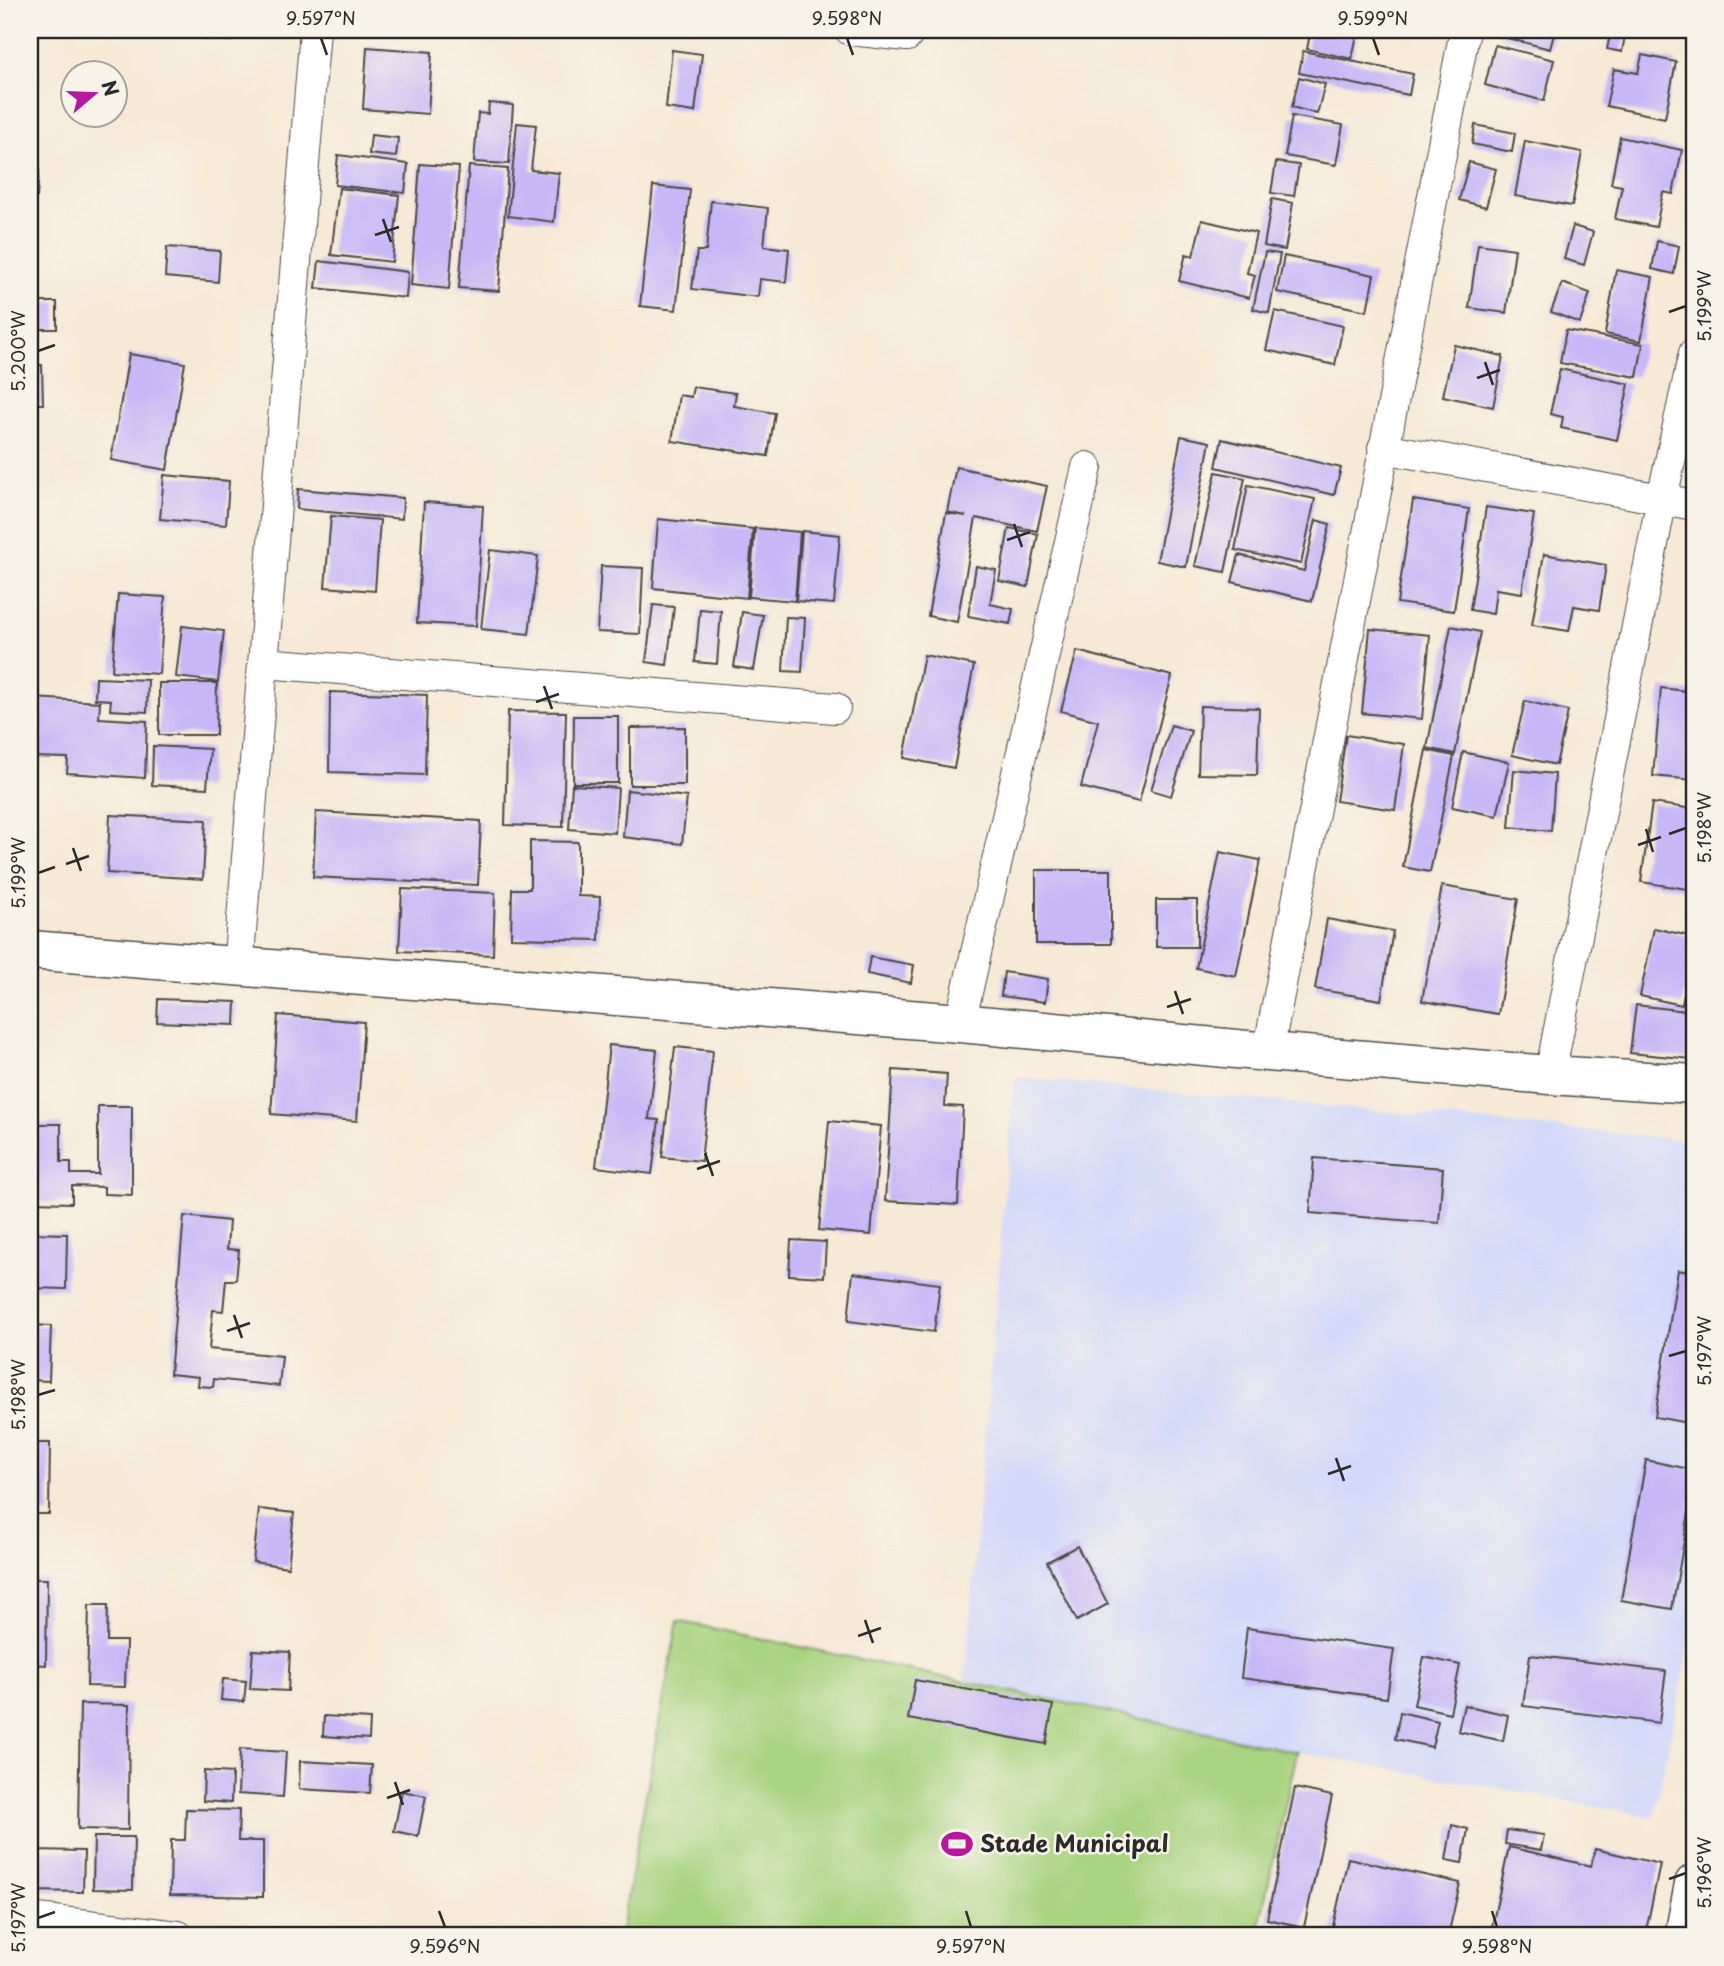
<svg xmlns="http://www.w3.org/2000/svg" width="1724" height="1966" font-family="'Playpen Sans',sans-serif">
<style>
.built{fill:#d3d9f9}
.green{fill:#a8d380;stroke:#6a7f56;stroke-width:2}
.building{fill:#c8b7f6}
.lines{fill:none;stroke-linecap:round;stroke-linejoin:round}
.street-casing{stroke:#494845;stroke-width:32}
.secondary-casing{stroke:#494845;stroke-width:41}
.street{stroke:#fff;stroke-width:30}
.secondary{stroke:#fff;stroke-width:38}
.ticks{fill:none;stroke:#2b2b2b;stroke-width:2.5}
.labels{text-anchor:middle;stroke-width:5;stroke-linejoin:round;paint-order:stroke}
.poi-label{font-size:23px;font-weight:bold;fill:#2b2b2b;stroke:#f7f3e8;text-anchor:start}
.neatline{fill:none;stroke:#2b2b2b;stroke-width:2.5}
.ticks-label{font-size:18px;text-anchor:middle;fill:#2b2b2b}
</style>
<rect width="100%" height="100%" fill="#f7f3e8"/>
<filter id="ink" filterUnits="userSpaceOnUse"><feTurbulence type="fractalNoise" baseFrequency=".0143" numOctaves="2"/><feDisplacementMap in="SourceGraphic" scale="14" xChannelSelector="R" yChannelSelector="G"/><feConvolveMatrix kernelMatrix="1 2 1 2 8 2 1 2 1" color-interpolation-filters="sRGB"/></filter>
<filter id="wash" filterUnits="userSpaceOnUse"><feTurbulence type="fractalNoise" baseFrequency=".00686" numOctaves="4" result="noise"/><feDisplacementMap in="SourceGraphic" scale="28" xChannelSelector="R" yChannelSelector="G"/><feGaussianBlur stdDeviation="1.57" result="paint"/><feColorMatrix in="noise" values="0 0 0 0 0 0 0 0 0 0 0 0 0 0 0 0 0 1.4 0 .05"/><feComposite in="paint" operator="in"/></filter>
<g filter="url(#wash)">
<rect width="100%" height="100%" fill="#f6e9d6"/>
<path class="built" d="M1014,1077L1694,1141V1626L1654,1817L1297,1752L965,1680Z"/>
<path class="green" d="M678,1621L1297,1752L1257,1936H620Z"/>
<g id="blocks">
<path class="building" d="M205,30H231V41L204,39Z
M1311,30H1358L1352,59L1307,49Z
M1500,30H1555L1550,49L1499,36Z
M1611,30H1626L1622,52L1607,49Z
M1654,30H1694V39L1654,31Z
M1495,45L1554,60L1544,101L1485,85Z
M367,47L432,52L428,114L363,109Z
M672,50L702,54L695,112L666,108Z
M1303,51L1413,74L1409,95L1299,73Z
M1642,55L1676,62L1665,118L1606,106L1614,69L1638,73Z
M1299,77L1325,84L1317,114L1292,107Z
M489,103L513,105L509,164L474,162L478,113L488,114Z
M1292,116L1343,125L1336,165L1285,156Z
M517,123L536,125L531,170L559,173L554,222L508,216Z
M1475,125L1515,133L1512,152L1472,144Z
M371,135L398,138L396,157L369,154Z
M1620,137L1682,150L1673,194L1663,192L1656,227L1615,219L1622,186L1611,184Z
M1525,141L1582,152L1572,206L1515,196Z
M338,155L408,164L405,193L335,185Z
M1276,162L1299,165L1294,196L1271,193Z
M1469,162L1496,169L1486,207L1459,200Z
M420,164L459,167L449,289L411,285Z
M469,166L508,169L499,291L459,288Z
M30,168L39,169L37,197H30Z
M653,186L690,190L676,310L640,306Z
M339,188L399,195L392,262L331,255Z
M1272,199L1293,203L1285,250L1264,246Z
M711,201L768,208L764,246L789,249L786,282L760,279L758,297L692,289L697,251H706Z
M1202,220L1256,233L1247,273L1255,275L1249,298L1179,281L1186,254L1193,256Z
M1573,226L1593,232L1584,265L1564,259Z
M1657,241L1679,246L1674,274L1652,269Z
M1478,244L1515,249L1506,313L1469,308Z
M167,247L220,251L218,282L165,277Z
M30,251H38L39,302H57V329H30Z
M1265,252L1280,254L1269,313L1253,309Z
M1284,256L1374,275L1367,311L1277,292Z
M319,261L408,272L406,298L316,288Z
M1616,270L1653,277L1641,341L1605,334Z
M1562,283L1590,293L1580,323L1551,312Z
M1275,311L1343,326L1335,365L1266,350Z
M1566,330L1643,344L1637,377L1560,363Z
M1454,345L1503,356L1493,407L1443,396Z
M129,354L185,363L167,470L111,460Z
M30,365H42L43,404H30Z
M1560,369L1629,384L1617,440L1561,428L1563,417L1550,414Z
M693,387L736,393L734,406L775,413L768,456L672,441L679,395L691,397Z
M1181,436L1210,442L1186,567L1157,561Z
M1222,439L1341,468L1334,495L1216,467Z
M956,467L1047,486L1037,531L976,518L957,622L928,616L946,513L966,516L947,512Z
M1216,472L1245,478L1225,572L1195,566Z
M164,475L229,481L226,525L160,519Z
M1248,485L1315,499L1301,564L1235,550Z
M298,489L403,498L402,519L297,509Z
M1413,500L1469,509L1454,611L1397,603Z
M424,502L483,506L476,626L417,623Z
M1486,507L1534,514L1522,593L1496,589L1493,614L1470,610Z
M331,516L380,520L375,591L325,587Z
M658,519L753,529L747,598L653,588Z
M1316,520L1330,524L1312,601L1232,582L1239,555L1304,571Z
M755,528L800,532L795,601L749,597Z
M1009,528L1038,534L1028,587L999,581Z
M802,531L840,535L834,604L796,601Z
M490,550L538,556L529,634L481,629Z
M1544,554L1606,565L1599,610L1574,606L1569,631L1532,625Z
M601,566L643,568L640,634L597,632Z
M976,566L996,570L990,604L1013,609L1010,624L968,616Z
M118,594L165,597L159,674L112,671Z
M653,605L674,607L667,665L646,662Z
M700,609L721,611L717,664L695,662Z
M742,612L763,615L754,670L734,667Z
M786,617L805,618L802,672L783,671Z
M182,626L224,631L218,682L176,677Z
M1451,626L1480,632L1455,754L1427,748Z
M1370,629L1430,635L1422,719L1362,713Z
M1077,651L1172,676L1139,802L1081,787L1098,721L1061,711Z
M924,655L974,665L954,768L904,758Z
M96,678L148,680L147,712L110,710L111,700L95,699Z
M159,683H217L216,735H159Z
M1661,688L1694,692V780L1653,776Z
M330,692L427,695L425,775L329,772Z
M33,698L100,702L99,718L147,721L145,778L67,773L68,758L30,757Z
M1525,701L1568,711L1556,765L1512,755Z
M1200,706L1259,708L1257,775L1198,774Z
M508,711L566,712L563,827L505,825Z
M574,716H618V783H573Z
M1171,725L1191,731L1171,796L1151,790Z
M685,727V785H630V728Z
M1346,735L1404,744L1395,810L1336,801Z
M153,746L210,749L207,788L152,785Z
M1426,750L1454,756L1430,872L1403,867Z
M1463,752L1509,762L1497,816L1452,807Z
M1514,770L1555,774L1551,831L1509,827Z
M572,785L618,788L615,833L569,829Z
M627,790L687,797L682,844L623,837Z
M1652,803L1694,809V890L1641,882Z
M316,812L481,821L478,885L313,877Z
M110,815L206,820L203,879L107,873Z
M530,841L578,842V896L600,897L599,940L511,938L512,889H530Z
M1220,852L1260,860L1236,976L1196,968Z
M1036,870H1111V944H1036Z
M1442,886L1518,899L1498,1014L1422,1001Z
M402,889L495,893L493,955L399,951Z
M1156,900H1197V947H1156Z
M1327,919L1393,931L1381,1000L1315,989Z
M1654,928L1694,937L1682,1005L1640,996Z
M870,957L914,965L911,983L867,974Z
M1004,972L1048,979L1045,1002L1001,996Z
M158,999L236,1002L235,1025L157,1022Z
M1636,1005L1694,1012L1692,1059L1630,1053Z
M278,1015L364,1022L357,1121L271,1114Z
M609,1045L657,1050L649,1119L659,1120L652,1174L596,1167Z
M675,1047L713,1051L701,1161L662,1157Z
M893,1070L947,1074L945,1106L963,1107L958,1205L885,1201Z
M98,1106H132V1195L104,1194V1187L72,1186V1203L30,1202V1124H61V1162H71V1174H98Z
M829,1121L881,1126L871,1235L819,1230Z
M1314,1158L1443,1168L1439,1223L1310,1213Z
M184,1216L229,1221L227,1249L239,1250L236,1280H226L223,1311L213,1310L209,1349L282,1356L279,1386L214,1379L213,1387L198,1386L199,1377L170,1374Z
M30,1233L67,1234L66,1289L30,1288Z
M791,1240L826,1242L824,1277L789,1275Z
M1678,1270L1694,1273V1424L1655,1417Z
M853,1273L940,1284L934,1332L848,1321Z
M30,1325L51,1326L49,1381L30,1380Z
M30,1443H50L49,1514H30Z
M1646,1460L1694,1470V1484L1672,1609L1621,1600Z
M259,1509L294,1513L288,1567L253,1562Z
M1077,1546L1108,1604L1077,1621L1047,1562Z
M30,1579H47L46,1665L30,1664Z
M89,1605H108L107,1641H126L125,1687L87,1686Z
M1247,1628L1394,1649L1387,1698L1241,1678Z
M253,1650L290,1652L288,1691L250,1689Z
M1530,1655L1666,1671L1659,1723L1523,1706Z
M1424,1657L1460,1665L1450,1713L1414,1705Z
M223,1679L246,1681L244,1702L221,1700Z
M915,1680L1053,1705L1046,1744L908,1719Z
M80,1704L129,1705L128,1830L78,1829Z
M1464,1705L1508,1715L1503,1741L1458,1731Z
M1400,1712L1438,1721L1432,1747L1395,1739Z
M324,1716L370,1719L369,1739L323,1736Z
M240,1749L286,1752L283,1797L238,1794Z
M300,1761L372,1765L370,1793L299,1789Z
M204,1771L232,1773L231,1803L203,1801Z
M1295,1788L1332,1796L1304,1927L1267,1919Z
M402,1791L426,1796L418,1836L394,1831Z
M186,1809L239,1810L238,1841H263V1897L170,1895L171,1840H185Z
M1452,1825L1468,1829L1462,1863L1446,1860Z
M1507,1830L1544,1835L1541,1850L1505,1844Z
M94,1837H134L133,1890L93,1889Z
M1509,1847L1591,1866L1595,1849L1660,1864L1645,1936H1490Z
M30,1850L84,1851L83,1892L30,1891Z
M1348,1858L1460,1883L1448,1936H1357L1332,1931Z"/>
</g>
</g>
<g filter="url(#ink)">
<use href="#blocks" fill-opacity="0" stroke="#494845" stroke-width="2"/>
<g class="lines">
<defs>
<path id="street" d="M850,30L907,36
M1383,448L1694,505
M263,663L835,708
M238,968L315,30
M960,1023L1087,467
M1268,1052L1465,30
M1550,1075L1662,498L1694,353
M30,1918L178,1936"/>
<path id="secondary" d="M30,950L960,1023L1268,1052L1550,1075L1694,1084
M1684,1936L1694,1884"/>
</defs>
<use href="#street" class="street-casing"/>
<use href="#secondary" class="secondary-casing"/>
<use href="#street" class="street"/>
<use href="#secondary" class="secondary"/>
</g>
</g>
<path class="ticks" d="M321,38L327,55M847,38L853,55M1373,38L1379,55M383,219L391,242M375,235L399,227M1669,312L1686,306M38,351L55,345M1485,362L1493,385M1477,378L1500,370M1014,524L1022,547M1007,540L1030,532M544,686L552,709M536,702L559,694M1646,829L1653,852M1669,834L1686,828M1638,845L1661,837M73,848L81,871M66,864L89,856M38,873L55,867M1175,991L1183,1014M1167,1007L1191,999M705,1153L713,1176M697,1169L720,1161M234,1315L242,1338M227,1331L250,1323M1669,1356L1686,1351M38,1395L55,1390M1336,1458L1344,1481M1328,1474L1351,1466M865,1620L873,1643M858,1636L881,1628M395,1782L403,1805M387,1798L410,1790M1669,1879L1686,1873M439,1911L445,1927M966,1911L971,1927M1492,1911L1497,1927M38,1918L55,1912"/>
<defs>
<symbol id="stadium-bare" viewBox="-9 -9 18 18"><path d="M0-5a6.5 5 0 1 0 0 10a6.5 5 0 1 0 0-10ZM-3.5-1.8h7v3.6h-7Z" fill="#b5179e" stroke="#f7f3e8" stroke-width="2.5" paint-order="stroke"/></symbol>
</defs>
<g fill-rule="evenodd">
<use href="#stadium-bare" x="935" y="1822" width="44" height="44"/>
</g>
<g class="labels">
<g class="poi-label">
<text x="980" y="1852">Stade Municipal</text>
</g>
</g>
<rect width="1724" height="1966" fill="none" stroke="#f7f3e8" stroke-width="77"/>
<g transform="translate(94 94) rotate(71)"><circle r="33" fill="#f7f3e8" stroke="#a5a39c" stroke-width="2"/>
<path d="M0-5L12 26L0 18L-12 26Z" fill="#b5179e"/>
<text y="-10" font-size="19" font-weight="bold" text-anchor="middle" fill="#2b2b2b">N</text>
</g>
<rect x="38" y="38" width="1648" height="1889" class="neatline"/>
<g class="ticks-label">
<text x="321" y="25">9.597°N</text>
<text x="847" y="25">9.598°N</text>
<text x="1373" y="25">9.599°N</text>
<text transform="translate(1705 306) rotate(-90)" y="6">5.199°W</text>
<text transform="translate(19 351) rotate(-90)" y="6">5.200°W</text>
<text transform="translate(1705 828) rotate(-90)" y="6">5.198°W</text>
<text transform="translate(19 873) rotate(-90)" y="6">5.199°W</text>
<text transform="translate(1705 1351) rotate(-90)" y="6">5.197°W</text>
<text transform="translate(19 1395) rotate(-90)" y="6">5.198°W</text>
<text transform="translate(1705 1873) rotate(-90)" y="6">5.196°W</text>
<text transform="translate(19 1918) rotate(-90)" y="6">5.197°W</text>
<text x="445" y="1953">9.596°N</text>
<text x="971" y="1953">9.597°N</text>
<text x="1497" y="1953">9.598°N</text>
</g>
</svg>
